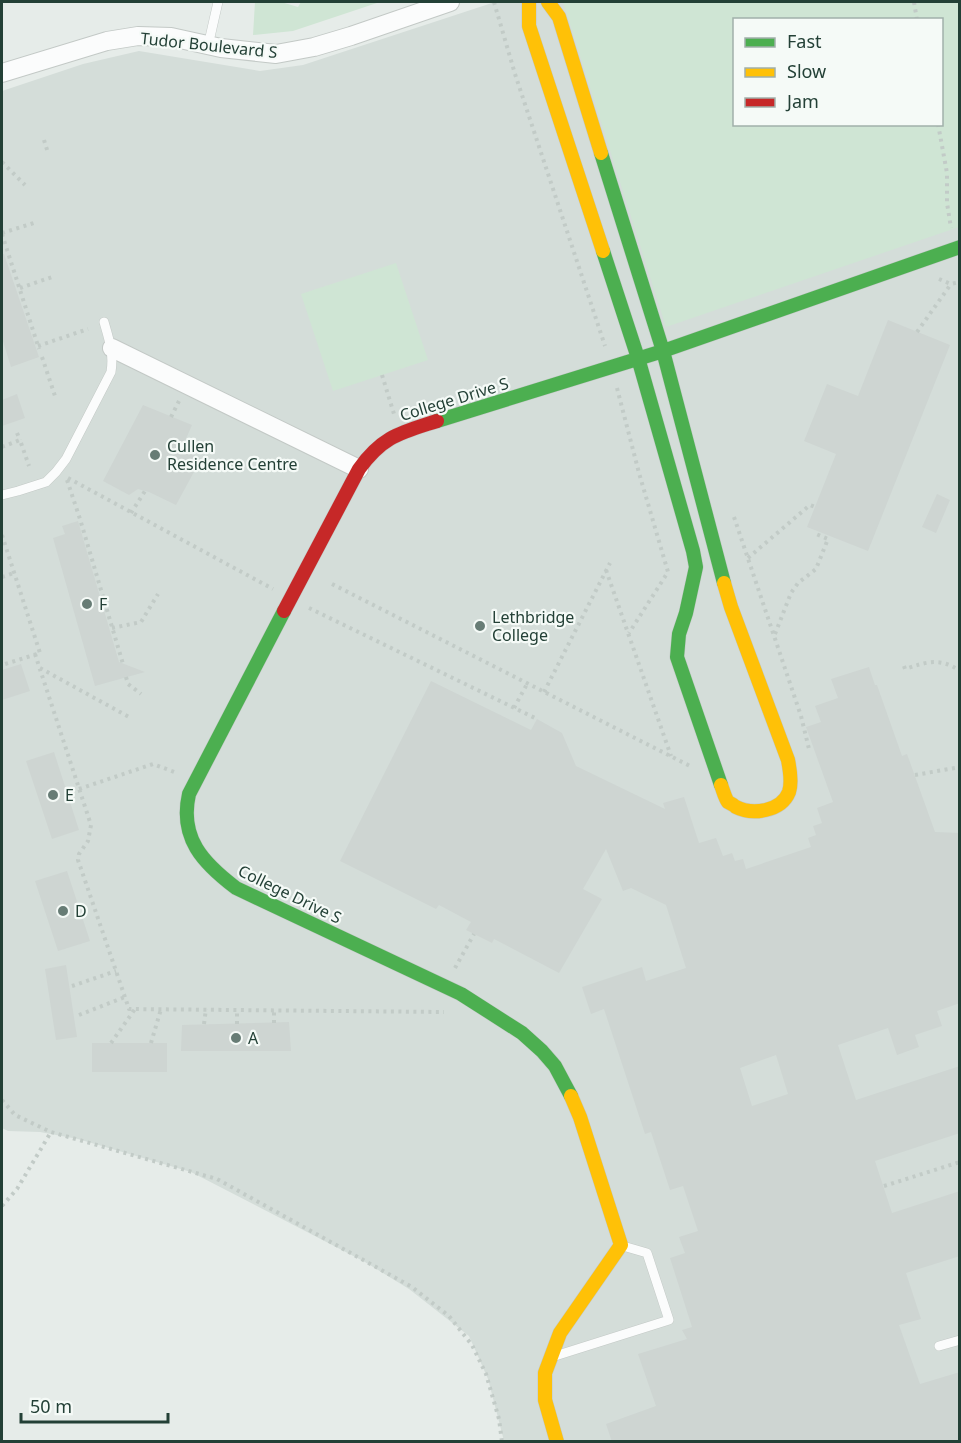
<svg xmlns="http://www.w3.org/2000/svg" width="961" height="1443" font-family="'Noto Sans',sans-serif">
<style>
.built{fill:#d4ddd9;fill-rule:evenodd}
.green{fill:#cfe5d4;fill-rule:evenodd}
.building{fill:#ced5d2;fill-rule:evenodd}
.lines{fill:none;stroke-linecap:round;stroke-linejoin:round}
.lane-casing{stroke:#c3c9c6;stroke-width:10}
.street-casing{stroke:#c3c9c6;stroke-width:20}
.fast-casing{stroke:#c2c9c6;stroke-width:15}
.slow-casing{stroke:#c2c9c6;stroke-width:15}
.jam-casing{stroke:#c2c9c6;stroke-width:15}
.path{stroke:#c2cbc7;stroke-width:4;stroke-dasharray:3 4.5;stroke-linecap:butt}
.lane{stroke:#fbfcfc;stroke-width:9}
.street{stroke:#fbfcfc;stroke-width:18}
.fast{stroke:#4caf50;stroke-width:14}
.slow{stroke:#ffc107;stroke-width:14}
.jam{stroke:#c62828;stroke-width:14}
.poi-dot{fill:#677c75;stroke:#f5faf7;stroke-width:2}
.labels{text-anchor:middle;stroke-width:4.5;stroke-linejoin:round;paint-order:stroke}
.street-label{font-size:16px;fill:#234036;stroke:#f5faf7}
.poi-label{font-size:16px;fill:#234036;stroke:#f5faf7;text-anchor:start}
</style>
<rect width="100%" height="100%" fill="#e6ece9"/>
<path class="built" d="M495,2H959V1441H504L488,1379L469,1336L409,1289L365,1262L191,1172L78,1139L40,1132L8,1131L2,1128V91L83,64L139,51L260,71L303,65ZM734,20H942V124H734Z"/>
<path class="green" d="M255,2H281L298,7L301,2H380L293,31L253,35Z
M563,2H959V227L666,327ZM734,20H942V124H734Z
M396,263L428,360L333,391L301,294Z"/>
<path class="building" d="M2,254H4L39,357L11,367L2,338Z
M888,320L950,345L868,551L807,527L836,454L804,441L827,384L858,396Z
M17,394L25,418L2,426V400Z
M143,405L192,425L181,450L201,459L176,505L149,492L138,489L129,495L103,481Z
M937,494L950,500L936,533L922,527Z
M78,521L119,662L145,672L95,686L53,538L65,534L62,526Z
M21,664L30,691L2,700V670Z
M869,667L875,685H877L902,756L907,754L935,832L960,833V1003L937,1011L942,1026L915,1035L919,1047L897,1055L888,1028L838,1045L856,1100L960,1066V1133L875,1161L892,1213L960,1191V1256L906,1273L921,1319L899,1325L920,1384L960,1372V1442H612L606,1424L656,1406L638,1354L687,1339L682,1330L692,1327L670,1258L685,1253L679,1237L698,1231L683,1186L670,1190L651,1132L645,1134L604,1009L591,1014L582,987L642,967L646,981L686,968L666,905L631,888L623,891L606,849L583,889L602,899L559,973L494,939L492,943L466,930L471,922L439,905L436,909L340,861L431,681L531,730L537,719L562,733L576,766L665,809L663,803L684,797L699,843L716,838L723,856L732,853L735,861L743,859L746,869L811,847L808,838L816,835L813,826L822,823L817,808L833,802L806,727L821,722L815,706L838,698L831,679ZM776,1055L788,1094L752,1106L740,1068Z
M54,752L79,830L52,839L26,761Z
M67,871L90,941L58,951L35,881Z
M66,965L77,1037L56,1040L45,969Z
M289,1022L291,1051H181L182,1025Z
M92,1043H167V1072H92Z"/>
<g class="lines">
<defs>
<path id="lane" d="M208,46L218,2
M2,495L18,491L46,482L56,472L66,459L111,372C114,354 109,339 104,322
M939,1346L960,1340
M555,1356L669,1320L647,1253L623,1246"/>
<path id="street" d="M2,73L107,41L138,36L171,37L221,48L276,54L314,47L351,36L450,2
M112,348L359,469"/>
<path id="fast" d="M601,153L663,351L724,583
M603,251L638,358L693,551L696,567L686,613L679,634L677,657L721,785
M437,421L663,351L960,247
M284,611L189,794C179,838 203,863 236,888L461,994L522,1033L542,1051L555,1066L571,1096"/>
<path id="slow" d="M529,2V26L603,251
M548,2L559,17L601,153
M721,785C723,790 725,798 728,802C728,802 736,806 736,807C752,815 781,812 789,792C792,783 790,770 788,760L731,607L724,583
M557,1442L545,1400V1373L560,1333L621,1245L580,1117L571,1096"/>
<path id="jam" d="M284,611L359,469C383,436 400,433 437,421"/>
</defs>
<use href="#lane" class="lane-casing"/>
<use href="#street" class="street-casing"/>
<use href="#fast" class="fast-casing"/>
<use href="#slow" class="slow-casing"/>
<use href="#jam" class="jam-casing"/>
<path class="path" d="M494,2L515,74L605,346
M914,2L917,20
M938,124L947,173V203L951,228
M44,140L48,153
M2,162L25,185
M2,233L37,222
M2,234L39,349
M939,279L951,284L960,282
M20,288L55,276
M917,332L951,284
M38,346L88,329
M42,357L55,396
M382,375L394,414
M617,388L639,473L668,572L629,633
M171,417L179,401
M17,433L20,440
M2,447L20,440L29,466
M68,478L273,589
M67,480L80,519L123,664
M131,513L145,491
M734,517L801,716L809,749
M2,535L40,653L2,665
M748,558L810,505L815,507
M606,570L671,756
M2,577L14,573
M332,584L690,766L691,769
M309,608L537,719
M112,628L141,622L158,594
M775,634L791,593L798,583L816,569L828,539L816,534L817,531
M35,654L91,825L88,841L79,854L78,860L129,1009L444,1012
M904,666L905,669C926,662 940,657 960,671
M40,668L129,717
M126,677L128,684L141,694
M544,692L610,563
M514,708L527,684
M915,775L960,767
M79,789L153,764L177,773
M455,968L474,934
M72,986L116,971
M79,1015L125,997
M274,1023V1010
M204,1024L206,1009
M237,1024V1010
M111,1043L135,1009
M151,1043L161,1009
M2,1100L15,1115L51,1132L217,1179L412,1287L449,1316L472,1345L486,1374L499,1419L502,1442
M884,1186L960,1162
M2,1206L17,1189L51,1132"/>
<use href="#lane" class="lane"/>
<use href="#street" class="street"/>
<use href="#fast" class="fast"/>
<use href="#slow" class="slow"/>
<use href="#jam" class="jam"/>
</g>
<g class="poi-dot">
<circle cx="155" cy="455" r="6"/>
<circle cx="87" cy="604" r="6"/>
<circle cx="480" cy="626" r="6"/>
<circle cx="53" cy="795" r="6"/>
<circle cx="63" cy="911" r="6"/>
<circle cx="236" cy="1038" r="6"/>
</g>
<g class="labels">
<g class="street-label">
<text transform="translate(209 45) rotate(6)" y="6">Tudor Boulevard S</text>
<text transform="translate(454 399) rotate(-17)" y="6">College Drive S</text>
<text transform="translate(290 894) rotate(26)" y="6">College Drive S</text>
</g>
<g class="poi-label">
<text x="167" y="452">Cullen<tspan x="167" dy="18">Residence Centre</tspan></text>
<text x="99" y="610">F</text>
<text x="492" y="623">Lethbridge<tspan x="492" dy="18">College</tspan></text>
<text x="65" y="801">E</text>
<text x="75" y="917">D</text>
<text x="248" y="1044">A</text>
</g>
</g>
<rect width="961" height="1443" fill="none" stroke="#234036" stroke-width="6"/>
<rect x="733" y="18" width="210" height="108" fill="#f5faf7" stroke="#a1b0aa" stroke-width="1.5"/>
<rect x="745" y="38" width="30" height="9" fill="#4caf50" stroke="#a1b0aa" stroke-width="1.5"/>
<text x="787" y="48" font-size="18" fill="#234036">Fast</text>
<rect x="745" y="68" width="30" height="9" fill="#ffc107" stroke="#a1b0aa" stroke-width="1.5"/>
<text x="787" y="78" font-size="18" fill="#234036">Slow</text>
<rect x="745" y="98" width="30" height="9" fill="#c62828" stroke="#a1b0aa" stroke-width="1.5"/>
<text x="787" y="108" font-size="18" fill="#234036">Jam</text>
<path d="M21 1413v9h147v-9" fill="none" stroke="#234036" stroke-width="3"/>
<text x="30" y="1413" font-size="18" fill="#234036" stroke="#f5faf7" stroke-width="4.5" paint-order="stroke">50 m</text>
</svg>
